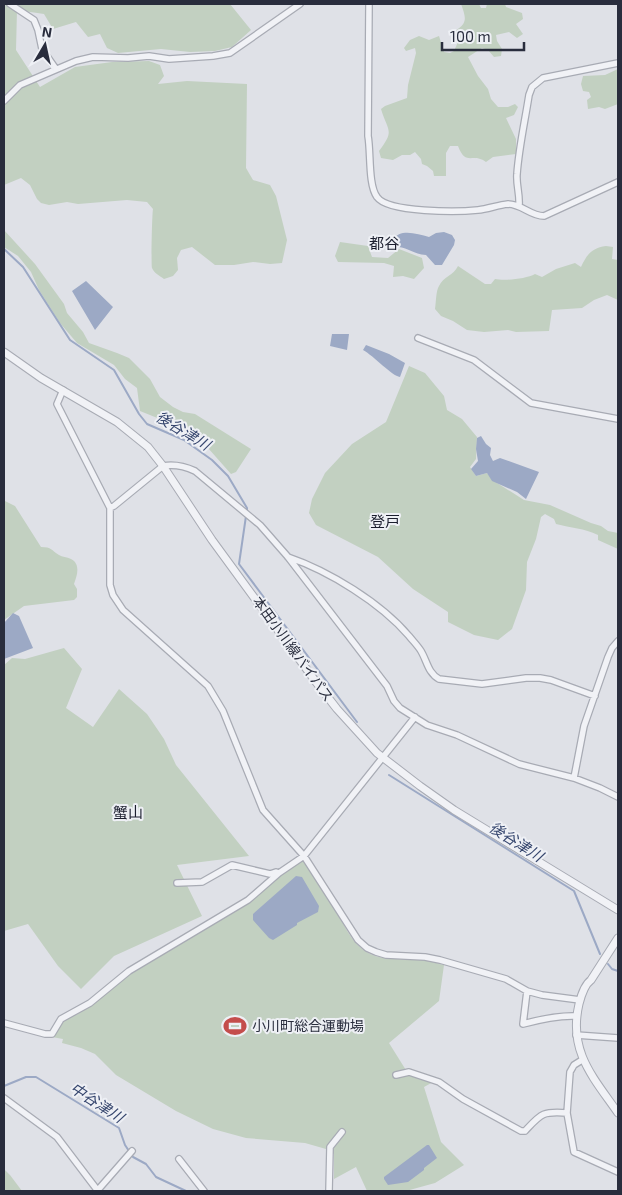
<svg xmlns="http://www.w3.org/2000/svg" width="622" height="1195" font-family="'Exo 2','Noto Sans JP',sans-serif">
<style>
.green{fill:#c2d0c1}
.water{fill:#9ca9c5}
.lines{fill:none;stroke-linecap:round;stroke-linejoin:round}
.stream{stroke:#9ca9c5;stroke-width:2}
.minor-casing{stroke:#a8abb4;stroke-width:8}
.tertiary-casing{stroke:#a8abb4;stroke-width:9}
.minor{stroke:#f1f2f6;stroke-width:5.5}
.tertiary{stroke:#f1f2f6;stroke-width:7}
.labels{text-anchor:middle;stroke-width:4;stroke-linejoin:round;paint-order:stroke}
.street-label{font-size:14px;fill:#292d3d;stroke:#eef0f5}
.poi-label{font-size:14px;fill:#292d3d;stroke:#eef0f5;text-anchor:start}
.neighbourhood-label{font-size:15px;fill:#1b1e2e;stroke:#eef0f5}
.water-label{font-size:15px;font-style:italic;fill:#36466e;stroke:#eef0f5}
</style>
<rect width="100%" height="100%" fill="#dfe1e7"/>
<path class="green" d="M4,4H230L251,30L232,47L215,51L190,52L161,49L118,53L107,48L100,34L88,37L76,22L53,29L44,14L17,10L16,50L40,87L75,67L112,62L149,61L160,65L164,76L158,84L187,81L247,84L246,168L253,180L270,185L276,196L287,240L282,263L270,264L253,262L234,265H215L192,247L181,250L177,258L178,270L173,276L164,279C160,276 154,273 152,268C151,265 152,215 153,209L147,202L127,200L78,204L67,202L49,205L41,203L37,199L30,185L21,178L4,185Z
M461,4H479L481,8H486L487,4H505L506,7L522,13L523,19L516,24L523,34L517,38L509,32L496,35L497,41L502,49L501,56L494,57L488,50L482,48L468,57L478,76L488,89L491,99L498,107H508L515,104L518,107L514,115L506,118L516,139V154L493,157L486,162C472,152 466,167 458,146H450L446,153V176H434L433,171L427,166L422,164L421,159L415,152L410,155H402L393,160L381,158L379,151C395,130 388,132 381,109L385,106L407,98L408,85L416,53L415,48L406,51L404,48L410,40L419,36L429,40L439,36L444,52L450,53L454,51L458,42L454,35L455,31C468,23 466,18 461,4Z
M618,69V104L605,109L599,107L588,109L587,100L591,97L589,92L583,91L581,84L583,76L605,75Z
M4,230L35,264L64,304L67,313L83,332L89,343L117,353L129,358L150,379L160,397L173,407L183,412L195,414L251,449L236,472L231,474L208,448L202,436L140,411L137,388L125,379L114,365L77,343L60,323L39,290L31,272L18,256L4,247Z
M340,242L368,246L372,257L388,258L399,249L422,258L424,268L414,279L403,276L393,277L394,266L384,263L338,262L335,256Z
M606,246L613,247L612,259L618,260V300L607,295L594,300L582,308L552,310L549,331L516,332L508,330L484,332L467,330L453,321L441,316L435,309C436,303 436,290 439,286C443,277 454,275 458,266L485,284H491L495,279C504,281 526,279 535,274L542,277L556,269L575,263L581,267C587,254 592,248 606,246Z
M409,366L425,373L444,396L447,410L462,419L477,437L476,459L470,467L476,476L487,473L494,481L524,500L550,505L591,523L601,526L608,531L618,533V549L598,540V535C584,528 571,528 556,524L554,519L545,514L541,517L536,539L527,562L526,590L512,629L498,640L474,635L448,622V612L413,589L378,557L316,525L309,513L312,499L325,473L352,444L386,422Z
M4,498L5,501L15,506L41,547C52,547 51,550 59,555C62,557 67,557 71,559C81,564 77,576 74,584L77,589V597L74,600L24,606L4,620Z
M64,648L82,669L66,708L93,727L119,689L147,714L164,739L176,765L249,856L177,865L202,916L114,956L81,989L58,966L28,924L4,931V665L12,658L25,659Z
M304,860C314,876 325,892 335,908C346,928 354,951 379,957C393,960 407,959 421,960C429,960 436,963 444,965L439,1001L389,1043L409,1075L433,1082L424,1087L441,1142L464,1165L435,1183L406,1191H367L356,1167L334,1179V1154L326,1149L305,1143L246,1138L213,1129L176,1111L116,1075L95,1054L81,1048L62,1043L63,1039L52,1037L57,1032L62,1020L78,1014L89,1006L128,974L248,902L282,874Z
M4,1169L10,1175L22,1191H4Z"/>
<path class="water" d="M444,232L452,235L455,240L454,245L442,265H435L426,255C413,254 409,248 398,247L393,240C400,228 417,234 429,237L436,233Z
M86,281L113,307L95,330L72,291Z
M332,334H349L347,350L330,346Z
M366,345L389,354L405,363L400,377C392,376 374,356 363,350Z
M481,436L486,444L491,448L490,455L493,461L500,458L539,472L526,499L517,492L492,481L487,473L476,476L471,469L478,461L476,449L477,438Z
M13,613L19,616L33,648L4,659V623Z
M296,876L302,877L319,906L318,912L297,923V925L273,940L269,938L253,920V914Z
M427,1145H429L437,1158L424,1168V1170L408,1182L388,1185L384,1179V1177Z"/>
<g class="lines">
<path class="stream" d="M4,249L23,267L70,340L114,370L139,414L147,424L184,440L212,460L228,476L247,508V511
M246,516L239,564L357,722
M389,775L574,891L600,954
M608,964L612,969L618,971
M4,1086L26,1077H36L119,1128L125,1145L133,1157L146,1164L156,1177L186,1191"/>
<defs>
<path id="minor" d="M10,4L34,20L38,30L42,49L56,69
M369,4L368,136C371,152 368,185 377,197C388,213 459,212 478,210C488,209 498,205 508,204C522,204 530,216 544,216L618,182
M4,101L20,85L76,61L93,57L128,58L149,56L169,59L213,56L230,53L300,4
M519,205C520,195 516,184 517,174C519,147 525,121 529,95L532,87L543,78L618,63
M418,338L474,360L531,403L618,419
M63,390L57,404L110,508V585L113,595L123,610L208,686L223,711L263,810L304,856L358,940L367,948L376,952L386,955L425,957L440,960L506,979L527,991L542,995L580,1000
M110,508L114,506L163,466C175,464 184,466 195,471L260,525L288,557L387,686L394,701L400,708L427,725L457,735L519,764L574,778L600,788L618,797
M288,557C329,571 381,603 409,636C413,641 418,646 421,651C427,661 428,673 439,679L482,684L526,678H540L551,680L595,696
M574,778L584,726L608,657L612,648L618,641
M177,883L202,882L232,865L270,874L276,872L279,873
M527,991L523,1024C541,1019 558,1015 577,1016
M4,1023L45,1034H52L61,1019L90,1003L129,971L248,900L279,873L304,856L415,717
M576,1035L618,1038
M582,1060L574,1065L570,1072L567,1113L574,1152L618,1172
M396,1075L409,1072L439,1082L463,1099L521,1131H525C541,1114 542,1111 567,1113
M4,1098L57,1137L98,1191
M179,1159L204,1191
M97,1191L132,1151
M329,1191L330,1147L342,1132"/>
<path id="tertiary" d="M4,352L41,378L117,422L148,447L163,466L212,540L316,682L337,709L377,753L420,786L454,810L618,910
M618,938L591,980C584,985 581,996 579,1004C568,1051 593,1077 618,1113"/>
</defs>
<use href="#minor" class="minor-casing"/>
<use href="#tertiary" class="tertiary-casing"/>
<use href="#minor" class="minor"/>
<use href="#tertiary" class="tertiary"/>
</g>
<defs>
<symbol id="stadium-bare" viewBox="-9 -9 18 18"><path d="M0-5a6.5 5 0 1 0 0 10a6.5 5 0 1 0 0-10ZM-3.5-1.8h7v3.6h-7Z" fill="#c44d4c" stroke="#eef0f5" stroke-width="2.5" paint-order="stroke"/></symbol>
</defs>
<g fill-rule="evenodd">
<use href="#stadium-bare" x="219" y="1010" width="32" height="32"/>
</g>
<g class="labels">
<g class="street-label">
<text transform="translate(293 649) rotate(54)" y="5">本田小川線バイパス</text>
</g>
<g class="poi-label">
<text x="252" y="1031">小川町総合運動場</text>
</g>
<g class="neighbourhood-label">
<text x="384" y="249">都谷</text>
<text x="385" y="527">登戸</text>
<text x="128" y="818">蟹山</text>
</g>
<g class="water-label">
<text transform="translate(183 431) rotate(31)" y="5">後谷津川</text>
<text transform="translate(516 842) rotate(32)" y="5">後谷津川</text>
<text transform="translate(97 1103) rotate(33)" y="5">中谷津川</text>
</g>
</g>
<rect width="622" height="1195" fill="none" stroke="#292d3d" stroke-width="10"/>
<g transform="translate(45 45) rotate(9)" stroke="#eef0f5" stroke-width="4" paint-order="stroke">
<path d="M0-4L9 19L0 12L-9 19Z" fill="#292d3d"/>
<text y="-8" font-size="14" font-weight="bold" text-anchor="middle" fill="#292d3d">N</text>
</g>
<path d="M442 42v8h82v-8" fill="none" stroke="#292d3d" stroke-width="2.5"/>
<text x="450" y="42" font-size="15" fill="#292d3d" stroke="#eef0f5" stroke-width="4" paint-order="stroke">100 m</text>
</svg>
